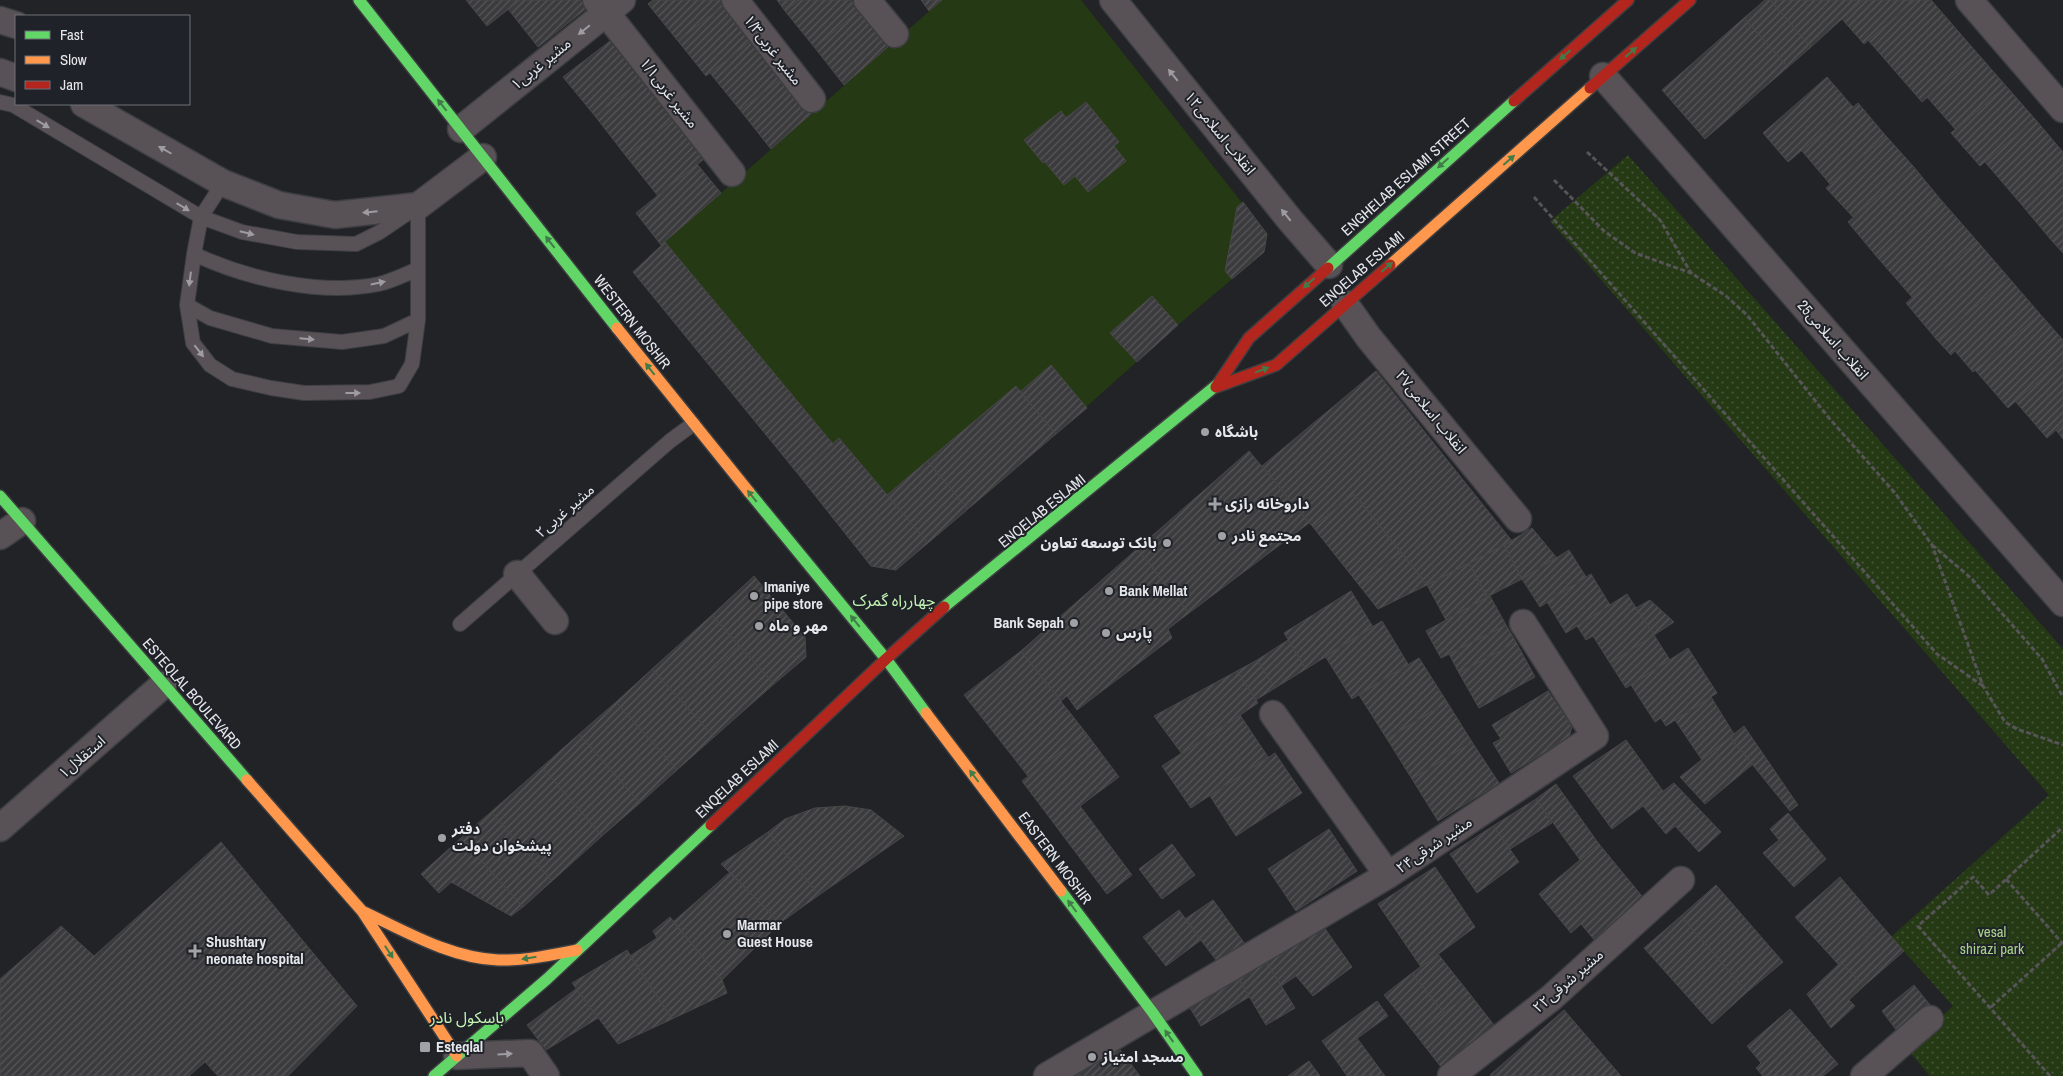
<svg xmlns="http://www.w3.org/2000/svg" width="2063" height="1076" font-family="'Archivo Narrow','Noto Sans Arabic',sans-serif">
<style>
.green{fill:#243914}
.park{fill:url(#park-dots)}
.building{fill:url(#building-hatch);stroke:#484748}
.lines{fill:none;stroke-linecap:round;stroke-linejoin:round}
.lane-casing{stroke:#3d3e41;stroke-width:16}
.street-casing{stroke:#3d3e41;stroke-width:29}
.fast-casing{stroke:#3d3e41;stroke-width:14}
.slow-casing{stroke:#3d3e41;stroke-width:14}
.jam-casing{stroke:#3d3e41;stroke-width:14}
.path{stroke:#575457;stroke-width:3;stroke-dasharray:5 2.5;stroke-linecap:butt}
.lane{stroke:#585256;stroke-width:14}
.street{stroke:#585256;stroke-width:26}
.fast{stroke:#63d668;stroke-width:11}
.slow{stroke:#ff974d;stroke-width:11}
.jam{stroke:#b3261e;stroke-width:11}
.oneway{fill:#9e9ca0}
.oneway2{fill:#417c48}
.poi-dot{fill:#a0a2a6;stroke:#1f2228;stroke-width:2}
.labels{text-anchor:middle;stroke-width:4;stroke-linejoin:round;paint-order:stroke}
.street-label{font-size:15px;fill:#e5e7eb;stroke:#1f2228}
.poi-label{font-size:15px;font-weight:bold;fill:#e5e7eb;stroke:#1f2228;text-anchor:start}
.park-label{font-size:15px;fill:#a8d489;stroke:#1f2228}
.neighbourhood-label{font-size:16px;fill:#c4f4b3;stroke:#1f2228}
</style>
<defs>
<pattern id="park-dots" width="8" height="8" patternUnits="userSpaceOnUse" patternTransform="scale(1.25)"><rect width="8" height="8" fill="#243914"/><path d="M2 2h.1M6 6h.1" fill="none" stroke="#445636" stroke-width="1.8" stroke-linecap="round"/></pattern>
<pattern id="building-hatch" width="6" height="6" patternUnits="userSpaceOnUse" patternTransform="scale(1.25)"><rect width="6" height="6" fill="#3b3a3c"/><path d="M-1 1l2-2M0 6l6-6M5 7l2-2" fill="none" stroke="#575658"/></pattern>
</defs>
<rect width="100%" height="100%" fill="#212326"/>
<path class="green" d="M942,0H1081L1267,234L1264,252L1178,325L1056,434L1015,387L887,495L840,439L833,444L665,242Z"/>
<path class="park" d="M1628,155L2063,649V1076H1930L1907,1049L1953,1006L1891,937L2049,795L1550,221Z"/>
<path class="building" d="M466,0H520L487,26Z
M520,0H580L587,8L538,47L508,9Z
M653,0H720L724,5L678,41L648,4Z
M777,0H799L785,11Z
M799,0H851L859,10L815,48L785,11Z
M921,0H942L929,11Z
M1765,0H1770L1811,47L1788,67L1744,18Z
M1770,0H1863L1811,47Z
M1863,0H1915L1864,44L1842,19Z
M1915,0H1931L1978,54L1922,102L1868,40Z
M724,5L752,40L706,76L678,41Z
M859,10L888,47L844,85L815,48Z
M1744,18L1788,67L1705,139L1662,90Z
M752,40L782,78L740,110L710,73Z
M610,41L642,80L595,116L563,77Z
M1978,54L2006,86L1956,130L1927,97Z
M1827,77L1853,107L1788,162L1763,133Z
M782,78L811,114L771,149L740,110Z
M642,80L673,119L626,156L595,116Z
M2006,86L2035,119L1980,166L1951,133Z
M1086,102L1119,142L1114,146L1126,161L1088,192L1075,176L1064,185L1045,162L1043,163L1024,140L1061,111L1066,118Z
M1858,103L1886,136L1830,184L1802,151Z
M673,119L704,159L658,196L626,156Z
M2035,119L2063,152V168L2021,204L1985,162Z
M1886,136L1913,166L1853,217L1826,188Z
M697,164L721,193L661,245L636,213Z
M1913,166L1941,200L1877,257L1848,222Z
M2063,168V231L2052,241L2021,204Z
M1941,200L1977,241L1912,297L1877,257Z
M1243,202L1267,234L1264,252L1232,279L1225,271L1237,207Z
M2063,231V253L2052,241Z
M1977,241L2009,278L1937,340L1906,303Z
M665,242L833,444L798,474L633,272Z
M2009,278L2040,314L1973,372L1955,351L1951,355L1937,340Z
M1152,296L1178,325L1137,362L1110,333Z
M2040,314L2063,340V360L2008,408L1975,370Z
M2063,360V424L2047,438L2015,401Z
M1051,365L1087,408L1056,434L1020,392Z
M1376,371L1512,541L1427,585L1354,494L1313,527L1262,466Z
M1016,386L1056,434L968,509L927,461Z
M2063,424V439L2056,430Z
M839,438L928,543L896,570L871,566L798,474Z
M1249,451L1309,523L1189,613L1137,549Z
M927,461L968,509L928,543L887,495Z
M1354,494L1401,552L1359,585L1313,527Z
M1532,528L1556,557L1522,579L1504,545Z
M1504,545L1522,579L1487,597L1469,563Z
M1137,549L1189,613L1168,629L1172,638L1077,710L1067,696L1061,701L1021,651Z
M1569,550L1586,577L1540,607L1522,579Z
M1401,552L1427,585L1378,609L1359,585Z
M1469,563L1487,597L1446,620L1427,585Z
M1591,574L1610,605L1566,633L1547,602Z
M754,576L805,637L806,657L774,684L712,615Z
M1351,591L1373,627L1306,669L1284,633Z
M1627,594L1654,635L1610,663L1593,636L1586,640L1577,626Z
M1490,596L1506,625L1441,658L1426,631Z
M1650,600L1674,622L1654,635L1636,608Z
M712,615L739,646L680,699L652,669Z
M1382,621L1408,664L1352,699L1325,656Z
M1506,625L1516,642L1459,673L1449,654Z
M1654,635L1670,660L1626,688L1610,663Z
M1288,640L1306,669L1275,688L1257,660Z
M1516,642L1535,677L1479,708L1459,673Z
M739,646L774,684L714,737L680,699Z
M1688,648L1717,693L1666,726L1661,718L1655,722L1631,685Z
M1021,651L1086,733L1028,776L964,695Z
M1419,658L1447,702L1387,739L1359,695Z
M1257,660L1275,688L1256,700L1237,671Z
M652,669L714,737L677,770L616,702Z
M1237,671L1258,703L1182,754L1154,716Z
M1548,691L1572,727L1569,737L1511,773L1493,743L1501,739L1492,725Z
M1711,697L1734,734L1702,760L1675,720Z
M616,702L677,770L640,803L579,734Z
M1447,702L1472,742L1412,779L1387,739Z
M1240,715L1268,757L1191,808L1162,766Z
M1744,726L1798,805L1790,811L1730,737Z
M1086,733L1119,777L1080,806L1132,875L1107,894L1022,781Z
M579,734L640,803L602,836L542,767Z
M1730,737L1753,764L1705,804L1680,777Z
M1626,740L1663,791L1612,829L1573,776Z
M1472,742L1499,783L1438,821L1412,779Z
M1275,753L1302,793L1236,836L1210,796Z
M542,767L602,836L552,881L491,812Z
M1674,783L1721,832L1699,852L1675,826L1666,834L1643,806Z
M1556,784L1599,844L1580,860L1536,799Z
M1536,799L1552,823L1510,849L1493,826Z
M845,806L871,810L904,836L819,895L768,832L785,819L815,808Z
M491,812L552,881L523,907L461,838Z
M1788,813L1826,859L1794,887L1763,853L1779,840L1770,829Z
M1493,826L1519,862L1477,893L1450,854Z
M1329,829L1357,871L1296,911L1268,869Z
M768,832L819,895L780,923L721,864Z
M461,838L479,858L439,893L421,874Z
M221,842L357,1006L288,1076H218L205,1062L189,1076H0V979L61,926L94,956Z
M1172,844L1195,875L1162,899L1139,869Z
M1599,844L1646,901L1596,942L1581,924L1571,933L1539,894Z
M479,858L523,907L511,916L451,882Z
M1435,867L1475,927L1421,967L1378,904Z
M730,872L780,923L722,980L673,922Z
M1840,877L1881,925L1838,964L1795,917Z
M1716,885L1783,962L1747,992L1681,916Z
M1213,900L1245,944L1216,960L1185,919Z
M1179,910L1201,940L1166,966L1143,937Z
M1681,916L1747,992L1712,1024L1644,948Z
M670,917L722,980L727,993L672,1019L630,956L657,938L653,931Z
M1321,923L1352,967L1313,996L1296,976L1281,986L1264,958Z
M1881,925L1904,951L1864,986L1841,962Z
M627,950L672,1019L618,1044L572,983Z
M1438,954L1469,993L1444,1013L1412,973Z
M1264,958L1295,1008L1266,1025L1236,974Z
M1841,962L1864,986L1849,1000L1855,1006L1831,1028L1807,994Z
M1412,973L1444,1013L1416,1035L1384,995Z
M1236,974L1249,997L1201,1026L1187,1003Z
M1914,985L1930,1005L1897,1031L1882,1011Z
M576,989L598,1018L546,1050L527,1025Z
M1469,993L1494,1025L1441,1067L1416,1035Z
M1377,1001L1388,1016L1333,1056L1322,1041Z
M1790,1009L1838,1064L1823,1076H1763L1756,1068L1761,1063L1747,1046Z
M1564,1010L1621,1076H1491L1490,1075Z
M1086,1037L1111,1038L1140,1076H1034Z
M1357,1038L1385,1076H1347L1333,1056Z
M1309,1061L1320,1076H1288Z"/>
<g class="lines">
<defs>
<path id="lane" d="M0,102L13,105L201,217L242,232L297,242L356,244L380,232L411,211
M223,183L201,217L194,254L187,305L193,343L210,365L232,379L271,388L304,393L370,392L399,386L412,364L418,320V206
M194,254C247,279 321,296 379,284C392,281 406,274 418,269
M187,305L210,318L272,336L342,342L384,336L418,320
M460,624L670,441L693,424"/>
<path id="street" d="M596,0L732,173
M735,0L812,99
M867,0L895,34
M1113,0L1290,220L1329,265
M1969,0L2063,109
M0,20L16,25
M0,72L16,78
M1603,76L2063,603
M84,104L223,183L279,205L335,215L418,206L483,157
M461,129L622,0
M1345,304L1369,338L1518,519
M0,536L22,521
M517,574L555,621
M1273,714L1388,875
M0,828L163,685
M457,1056L530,1053L546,1076
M1047,1076L1388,875L1595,736L1523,623
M1451,1076L1551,998L1681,880
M1864,1076L1930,1019"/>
<path id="fast" d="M359,0L617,328
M1328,268L1514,101
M749,492L886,659L926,713
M0,496L247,780
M944,607L1218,384
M1061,891L1153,1013L1197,1076
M434,1076L547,979L711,825"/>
<path id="slow" d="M1390,265L1590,88
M617,328L749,492
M926,713L1061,891
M247,780L362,911L457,1056
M362,911C405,931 450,958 498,960C524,961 551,955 577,950"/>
<path id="jam" d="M1590,88L1690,0
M1514,101L1628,0
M1218,384L1249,338L1328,268
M1216,387L1276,365L1390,265
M711,825L886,659L944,607"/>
</defs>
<use href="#lane" class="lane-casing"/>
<use href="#street" class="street-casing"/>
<use href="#fast" class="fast-casing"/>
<use href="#slow" class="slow-casing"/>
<use href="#jam" class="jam-casing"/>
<path class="path" d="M1587,152L1660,220L1691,273L1726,296L1747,315L1829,418L1895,493L1932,545L1983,686L2005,722L2017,729L2063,745
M1554,180L1604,231L1635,253L1691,273
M1534,197L1937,654L1983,686
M1932,545L1971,578L2042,659L2063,697
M2006,879L2063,944
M1991,1007L2063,942
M2050,1076L1918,926L1973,877L1989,895L2063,827"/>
<use href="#lane" class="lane"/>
<use href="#street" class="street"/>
<use href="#fast" class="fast"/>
<use href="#slow" class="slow"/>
<use href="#jam" class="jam"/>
</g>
<defs><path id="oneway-solid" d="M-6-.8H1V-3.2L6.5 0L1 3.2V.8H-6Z" transform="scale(1.25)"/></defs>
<g class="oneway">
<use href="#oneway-solid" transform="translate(584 30) rotate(141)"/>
<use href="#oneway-solid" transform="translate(1173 75) rotate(-129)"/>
<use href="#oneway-solid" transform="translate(43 124) rotate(31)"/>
<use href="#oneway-solid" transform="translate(165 150) rotate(-150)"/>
<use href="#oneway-solid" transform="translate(183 207) rotate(31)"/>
<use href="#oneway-solid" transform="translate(370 212) rotate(174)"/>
<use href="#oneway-solid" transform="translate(1286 215) rotate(-129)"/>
<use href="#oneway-solid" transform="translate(247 233) rotate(14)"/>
<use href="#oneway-solid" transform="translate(190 279) rotate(97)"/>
<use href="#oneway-solid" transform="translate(378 283) rotate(-12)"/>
<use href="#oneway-solid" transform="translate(307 339) rotate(5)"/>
<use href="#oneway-solid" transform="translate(199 351) rotate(52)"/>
<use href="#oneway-solid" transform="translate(353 393)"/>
<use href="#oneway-solid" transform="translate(505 1054) rotate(-3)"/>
</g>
<g class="oneway2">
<use href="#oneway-solid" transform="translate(1631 52) rotate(-41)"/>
<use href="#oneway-solid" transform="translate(1565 55) rotate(139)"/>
<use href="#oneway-solid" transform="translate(442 105) rotate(-128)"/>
<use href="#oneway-solid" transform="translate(1509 160) rotate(-41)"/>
<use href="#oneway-solid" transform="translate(1443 163) rotate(138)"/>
<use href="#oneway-solid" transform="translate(550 242) rotate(-128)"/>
<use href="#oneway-solid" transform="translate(1387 267) rotate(-41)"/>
<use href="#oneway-solid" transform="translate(1309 283) rotate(138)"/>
<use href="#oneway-solid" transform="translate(650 369) rotate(-128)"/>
<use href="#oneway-solid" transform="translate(1262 370) rotate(-21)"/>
<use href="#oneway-solid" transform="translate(752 496) rotate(-129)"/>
<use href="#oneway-solid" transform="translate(855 621) rotate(-129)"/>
<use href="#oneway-solid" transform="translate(974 776) rotate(-127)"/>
<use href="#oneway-solid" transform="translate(1072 906) rotate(-127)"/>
<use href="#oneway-solid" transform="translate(389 952) rotate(57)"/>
<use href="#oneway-solid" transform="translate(529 958) rotate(171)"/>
<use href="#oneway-solid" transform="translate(1169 1036) rotate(-125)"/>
</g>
<g class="poi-dot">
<circle cx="1205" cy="432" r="5"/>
<path d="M1212.5 496.5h5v5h5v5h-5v5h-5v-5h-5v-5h5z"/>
<circle cx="1222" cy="536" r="5"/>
<circle cx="1167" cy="543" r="5"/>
<circle cx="1109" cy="591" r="5"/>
<circle cx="754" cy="596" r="5"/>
<circle cx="1074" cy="623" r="5"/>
<circle cx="759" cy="626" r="5"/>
<circle cx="1106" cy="633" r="5"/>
<circle cx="442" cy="838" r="5"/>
<circle cx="727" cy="934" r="5"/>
<path d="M192.5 943.5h5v5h5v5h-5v5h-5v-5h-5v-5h5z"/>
<rect x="419" y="1041" width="12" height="12" rx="2.5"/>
<circle cx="1092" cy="1057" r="5"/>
</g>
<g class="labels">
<g class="street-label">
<text transform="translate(773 50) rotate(52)" y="5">۱/۳مشیر غربی</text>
<text transform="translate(541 64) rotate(-39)" y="5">مشیر غربی۱</text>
<text transform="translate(669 93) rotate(52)" y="5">۱/۱مشیر غربی</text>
<text transform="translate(1220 133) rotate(51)" y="5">انقلاب اسلامی۱۲</text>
<text transform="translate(1406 177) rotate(-42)" y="5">ENGHELAB ESLAMI STREET</text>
<text transform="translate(1362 269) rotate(-41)" y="5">ENQELAB ESLAMI</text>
<text transform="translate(632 322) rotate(52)" y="5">WESTERN MOSHIR</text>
<text transform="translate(1833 340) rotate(49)" y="5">25انقلاب اسلامی</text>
<text transform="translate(1431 412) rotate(51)" y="5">انقلاب اسلامی۲۷</text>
<text transform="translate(565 511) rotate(-41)" y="5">۲مشیر غربی</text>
<text transform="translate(1042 511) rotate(-39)" y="5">ENQELAB ESLAMI</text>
<text transform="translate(192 694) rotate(49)" y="5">ESTEQLAL BOULEVARD</text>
<text transform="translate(82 757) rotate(-41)" y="5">استقلال۱</text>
<text transform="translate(737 779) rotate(-43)" y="5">ENQELAB ESLAMI</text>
<text transform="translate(1434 845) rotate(-34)" y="5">مشیر شرقی۲۴</text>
<text transform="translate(1055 858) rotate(53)" y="5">EASTERN MOSHIR</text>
<text transform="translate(1568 981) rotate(-41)" y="5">مشیر شرقی۲۲</text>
</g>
<g class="poi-label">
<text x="1215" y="437">باشگاه</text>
<text x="1225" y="509">داروخانه رازی</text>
<text x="1232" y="541">مجتمع نادر</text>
<text x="1157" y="548" text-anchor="end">بانک توسعه تعاون</text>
<text x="764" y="592">Imaniye<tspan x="764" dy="17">pipe store</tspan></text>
<text x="1119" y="596">Bank Mellat</text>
<text x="1064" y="628" text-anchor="end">Bank Sepah</text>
<text x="769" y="631">مهر و ماه</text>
<text x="1116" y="638">پارس</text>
<text x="452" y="834">دفتر<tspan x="452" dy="17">پیشخوان دولت</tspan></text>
<text x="737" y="930">Marmar<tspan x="737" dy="17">Guest House</tspan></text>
<text x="206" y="947">Shushtary<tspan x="206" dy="17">neonate hospital</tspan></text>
<text x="436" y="1052">Esteqlal</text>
<text x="1102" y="1062">مسجد امتیاز</text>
</g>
<g class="park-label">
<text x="1992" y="937">vesal<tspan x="1992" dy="17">shirazi park</tspan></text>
</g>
<g class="neighbourhood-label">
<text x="894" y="606">چهارراه گمرک</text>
<text x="467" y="1023">باسکول نادر</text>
</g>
</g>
<rect x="15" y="15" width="175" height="90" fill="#1f2228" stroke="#6e7176"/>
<rect x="25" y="31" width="25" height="8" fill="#63d668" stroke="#6e7176"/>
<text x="60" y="40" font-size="15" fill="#e5e7eb">Fast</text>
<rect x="25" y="56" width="25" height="8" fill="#ff974d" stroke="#6e7176"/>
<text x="60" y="65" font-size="15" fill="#e5e7eb">Slow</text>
<rect x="25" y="81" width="25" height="8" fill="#b3261e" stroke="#6e7176"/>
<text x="60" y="90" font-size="15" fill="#e5e7eb">Jam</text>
</svg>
